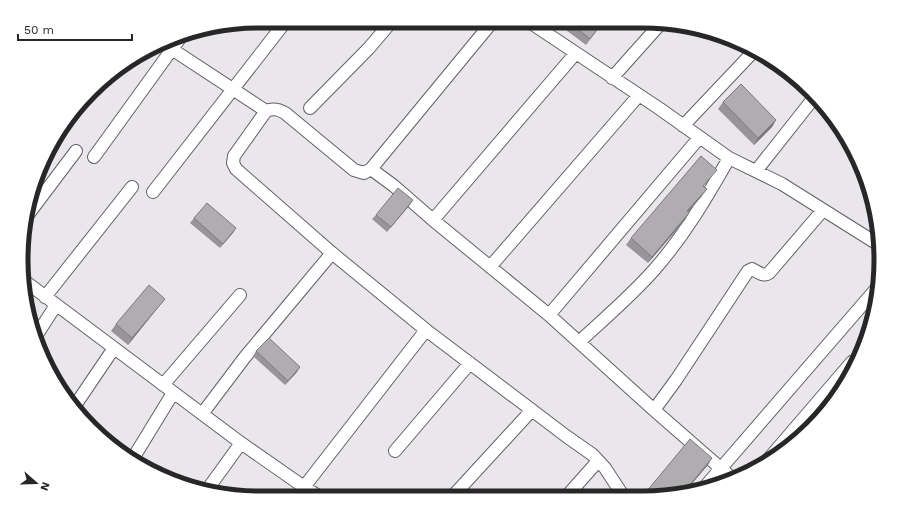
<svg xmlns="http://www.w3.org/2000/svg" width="902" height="519" font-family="'Work Sans',sans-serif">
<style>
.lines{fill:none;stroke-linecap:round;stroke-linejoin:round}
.minor-casing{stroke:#626063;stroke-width:14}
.tertiary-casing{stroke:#626063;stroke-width:17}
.minor{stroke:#fff;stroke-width:12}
.tertiary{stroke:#fff;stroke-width:15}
.wall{fill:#979598}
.shaded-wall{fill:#7b797c}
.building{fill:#b0adb1;stroke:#7b797c}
.rim{fill:none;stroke:#272728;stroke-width:5}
</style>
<rect width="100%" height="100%" fill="#e9e7eb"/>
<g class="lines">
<defs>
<path id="minor" d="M528,21L660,109L729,158L782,184L876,243
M164,44L266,111C273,108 278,109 285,113L354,170L364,173L371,169L394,186L433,220L549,315L654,410L733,479
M612,78L662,22
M310,108L369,48L392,21
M683,126L754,51
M94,157L183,34
M371,169L493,21
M756,171L813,99
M153,192L286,21
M27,216L76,151
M433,220L575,54
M490,267L639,95
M22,279L241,443L304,487L426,330L332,253L236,169L233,163L234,156L266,111
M45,297L132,187
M549,315L699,138
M426,330L566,436L593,455L605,468L624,497
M36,336L56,305
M579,342C605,318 631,296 654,270C684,236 707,197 729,158
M163,385L240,295
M74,407L114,348
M654,410L676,380L748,271L752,269C758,272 763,277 769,273L823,210
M202,414L245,357L332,253
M395,451L470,363
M132,460L173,393
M703,489L876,289
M207,490L241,443
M297,497L304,487L320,497
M452,497L532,410
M566,497L598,461"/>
<path id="tertiary" d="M768,462L853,363"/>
</defs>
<use href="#minor" class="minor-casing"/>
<use href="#tertiary" class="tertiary-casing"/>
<use href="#minor" class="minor"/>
<use href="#tertiary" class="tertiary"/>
</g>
<path class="wall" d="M565,21H604L586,45L562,27Z
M723,102L776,120L772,127L754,145L718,109Z
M712,176L703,186L702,196L688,212L689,213L685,220L648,263L626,245L631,238Z
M413,200L387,232L372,219L376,215Z
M194,218L236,228L220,248L190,223Z
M165,299L160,305L128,345L111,331L116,324Z
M256,351L297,372L285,385L253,356Z
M708,465L658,497H642L646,492Z"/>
<path class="shaded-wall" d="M776,120L772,127L754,145L758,138Z
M707,189L702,196L683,218L687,211Z
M413,200L410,205L387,232L391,227Z
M689,213L685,220L648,263L652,257Z
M236,228L233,233L220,248L223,244Z
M165,299L160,305L128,345L132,338Z
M300,367L297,372L285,385L288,381Z
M712,458L708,465L685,492H684Z"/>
<path class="building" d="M568,21H603L590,39Z
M741,84L776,120L758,138L723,102Z
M701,156L717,170L703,186L707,189L687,211L689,213L652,257L631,238Z
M398,188L413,200L391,227L376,215Z
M207,203L236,228L223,244L194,218Z
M149,285L165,299L132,338L116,324Z
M269,338L300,367L288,381L256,351Z
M690,439L712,458L684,492L658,497H652L646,492Z
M579,491L587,497H574Z"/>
<path d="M0 0H902V519H0ZM259 28H643A231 231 0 0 1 874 259V260A231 231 0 0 1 643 491H259A231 231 0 0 1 28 260V259A231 231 0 0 1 259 28Z" fill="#fff" fill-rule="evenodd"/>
<path class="rim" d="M259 28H643A231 231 0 0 1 874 259V260A231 231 0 0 1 643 491H259A231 231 0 0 1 28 260V259A231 231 0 0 1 259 28Z"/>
<g transform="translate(36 483) rotate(110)" stroke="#ffffff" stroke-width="3" paint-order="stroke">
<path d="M0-3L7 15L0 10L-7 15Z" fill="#272728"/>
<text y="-6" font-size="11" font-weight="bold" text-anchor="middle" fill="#272728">N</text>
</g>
<path d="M18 34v6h114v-6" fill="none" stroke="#272728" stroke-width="2"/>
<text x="24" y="34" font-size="12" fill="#272728" stroke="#ffffff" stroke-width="3" paint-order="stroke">50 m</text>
</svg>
